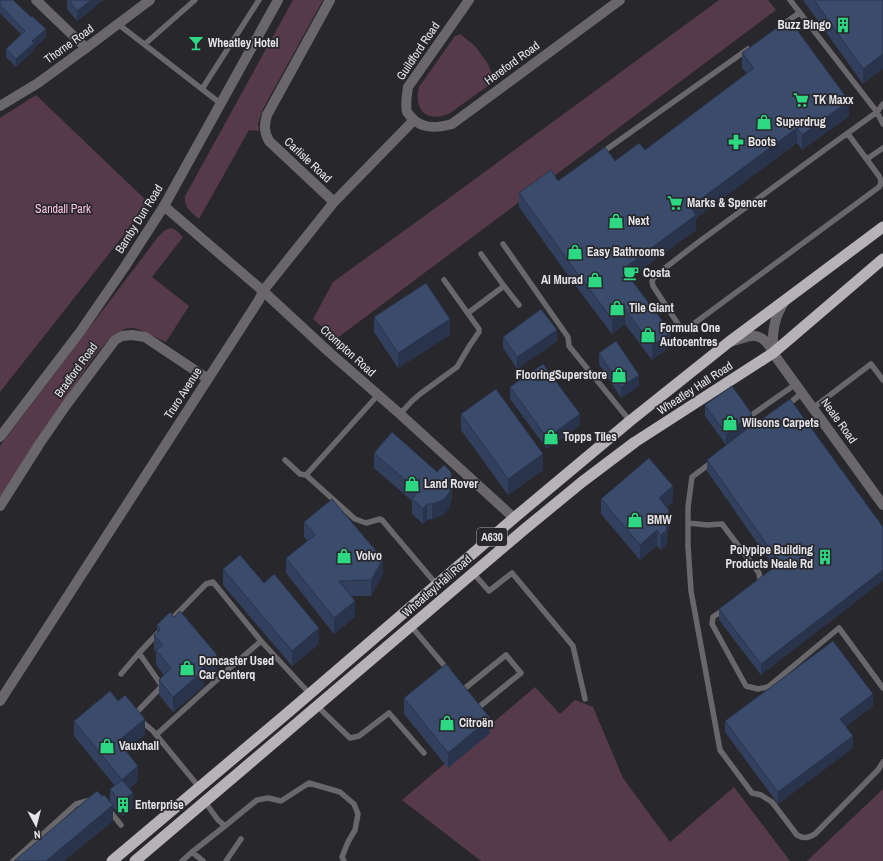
<svg xmlns="http://www.w3.org/2000/svg" width="883" height="861" font-family="'Archivo Narrow',sans-serif">
<style>
.green{fill:#563a49}
.lines{fill:none;stroke-linecap:round;stroke-linejoin:round}
.service{stroke:#696769;stroke-width:5.5}
.minor{stroke:#696769;stroke-width:10}
.tertiary{stroke:#696769;stroke-width:10}
.trunk{stroke:#b7b2b8;stroke-width:11}
.wall{fill:#32405d}
.shaded-wall{fill:#29344c}
.building{fill:#3a4b6c;stroke:#29344c}
.labels{text-anchor:middle;stroke-width:3.5;stroke-linejoin:round;paint-order:stroke}
.shield{fill:#28272c;stroke:#acacb0;stroke-width:1}
.shield-label{font-size:11px;font-weight:bold;fill:#e5e5e9}
.poi-label{font-size:12px;font-weight:bold;fill:#e5e5e9;stroke:#28272c;text-anchor:start}
.street-label{font-size:12px;fill:#e5e5e9;stroke:#28272c}
.park-label{font-size:12px;fill:#fac3df;stroke:#28272c}
</style>
<rect width="100%" height="100%" fill="#28272c"/>
<path class="green" d="M293,0H323L264,107L258,123L259,131L249,130L199,219C191,212 183,207 185,196Z
M719,0H768L776,10L336,339L313,319L333,282L441,204Z
M460,34L475,46L488,64L494,80L492,83L450,113C427,124 413,110 419,87L455,36Z
M36,95L149,203L0,392V118Z
M171,228L176,230L183,237L152,277L189,306L166,342C156,338 145,331 134,328C118,325 102,348 93,358L0,497V446L158,237L165,230Z
M535,687L560,714L575,700L593,707L623,778L670,842L734,787L790,861H481L402,800Z
M883,789V861H807Z"/>
<g class="lines">
<path class="service" d="M790,0L877,112L883,124
M785,23L799,13
M118,24L220,103
M145,44L195,0
M202,89L259,0
M848,134L879,176C881,180 882,183 879,187L688,328L683,329L680,327L653,286L652,281L656,275L696,244L827,148L877,112L883,104
M607,149L748,49
M867,159L883,148
M503,244L568,337L569,346L630,421
M481,254L504,286L519,305
M468,313L504,286
M786,406L802,393
M813,408L871,364L883,380
M400,414L412,401L420,394L457,367L470,345L479,332V329L444,280
M753,414L796,384
M285,460L300,474L306,475L378,395
M712,462L692,477L688,507V546L691,591L720,750L752,793L761,795L772,802L797,835C804,839 808,838 815,834L878,770L883,762
M306,475L355,519L366,523L380,519L382,520L437,585
M688,523L707,525L722,524L759,573L760,579L758,584
M473,573L489,591L512,573L573,646L585,699
M726,608L713,617L712,624L746,686L758,689L768,687L839,628L883,688
M170,621L206,584L213,582L261,641L310,694
M411,626L448,670
M139,653L162,686L134,715L153,731L199,787
M121,674L139,653L158,633
M464,689L506,655L521,673L479,707
M317,706L350,738L359,736L389,713L424,753
M156,735L231,667L261,641
M205,802L218,820L225,826L257,800L268,798L281,801L309,783L340,792L354,804L358,814L355,830L348,842L342,857L344,861
M109,810L121,825
M192,852L225,826
M13,861L76,804L87,801L92,800
M182,861L192,852L203,861
M226,861L241,839"/>
<path class="minor" d="M36,0L86,48
M330,0L267,115C264,125 264,132 269,141L334,202
M469,0L408,87C407,94 405,104 407,112C408,113 410,116 411,117C422,130 438,128 452,124L620,0
M164,206L263,291L329,352L400,414L514,518
M729,342C735,341 750,335 755,336C764,337 770,346 773,353L883,505
M773,351C772,332 774,318 784,302
M0,506L40,443L67,404L115,340L122,336L132,335L145,337L208,379
M0,701L259,300L263,291L334,202L414,120"/>
<path class="tertiary" d="M0,106L38,83L86,48L150,0
M0,437L80,332L124,268L164,206L278,0"/>
<path class="trunk" d="M112,861L291,710L514,518L630,421L729,342L883,227
M135,861L526,528L582,482L635,442L773,353L883,259"/>
</g>
<path class="wall" d="M0,0L46,37L34,48V50L16,67L6,57V49L21,34L0,13Z
M67,0H103L95,6V7L77,21L67,9Z
M803,0H883L863,84Z
M742,53L849,116L802,150L797,143L775,159L696,218V230L630,278L671,346L652,360L625,324L612,334L569,277L519,207V193L558,181L615,161L645,150L747,73L742,68Z
M374,317L450,335L398,368L374,332Z
M503,337L557,341L517,369L503,348Z
M599,353L639,386L621,398L599,364Z
M510,387L580,425L547,449L510,399Z
M705,405L752,425L883,527L761,675L719,620V609L774,567L707,471V460L726,445L705,416Z
M461,414L543,470L508,495L461,430Z
M374,453L452,498L449,508L443,515L432,519L427,520L423,524L412,514V501L374,468Z
M601,499L673,501L667,507L669,525L666,546L661,550L657,546L640,560L601,514Z
M304,522L383,574L371,596H351L355,617L334,634L286,573V558L308,541L304,537Z
M223,569L264,583L319,644L292,666L223,585Z
M157,625L217,670L204,681V686L173,712L159,695V680L164,675L156,665V652L154,650V635L157,633Z
M404,698L490,733L448,768L404,714Z
M873,706L846,726L853,748L778,804L725,732V721Z
M74,721L145,735L126,751L138,781L129,789L133,808L123,816L121,814L119,815L113,807V821L110,803V789L115,786L74,736Z"/>
<path class="shaded-wall" d="M91,0H103L95,6V7L77,21V11Z
M46,29V37L34,48V50L16,67V59L32,41Z
M883,54V69L863,84V69Z
M849,101V116L802,150V135Z
M797,128V143L696,218V230L623,283V269L690,207Z
M625,309V324L612,334V319Z
M450,319V335L398,368V353Z
M557,330V341L517,369V357Z
M671,332V346L652,360V346Z
M639,375V386L621,398V387Z
M580,414V425L547,449V438Z
M752,414V426L726,446V434Z
M543,454V470L508,495V479Z
M452,482V498L449,508L443,515L432,519V504Z
M673,486V501L659,513V498Z
M427,504V520L423,524V509Z
M669,510V525L666,546L661,550V535Z
M657,530V546L640,560V545Z
M383,559V574L371,596V580Z
M883,570V581L761,675V664Z
M355,601V617L334,634V618Z
M319,628V644L292,666V651Z
M217,655V670L204,681V686L173,712V697L202,668Z
M873,694V706L840,730V719Z
M490,718V733L448,768V753Z
M145,719V735L118,757V741Z
M853,736V748L778,804V792Z
M138,766V781L122,795V780Z
M133,793V808L123,816V800Z
M121,798V814L119,815V800Z
M113,805V821L64,861H46Z"/>
<path class="building" d="M0,0H13L31,17L32,16L46,29L32,41L34,43L16,59L6,49L25,31L0,5Z
M69,0H91L77,11Z
M814,0H883V54L863,69Z
M789,19L849,101L802,135L797,128L775,144L690,207L696,215L623,269L671,332L652,346L625,309L612,319L569,262L519,193L551,170L558,181L605,147L615,161L639,143L645,150L754,68L742,53Z
M426,283L450,319L398,353L374,317Z
M541,309L557,330L517,357L503,337Z
M616,341L639,375L621,387L599,353Z
M543,364L580,414L547,438L510,387Z
M732,386L752,414L726,434L705,405Z
M496,389L543,454L508,479L461,414Z
M790,399L883,527V570L761,664L719,609L780,563L707,460L757,421L758,422Z
M392,432L437,472L444,465L451,472L452,482L449,493L443,500L432,504H427L423,509L412,499L418,491L374,453Z
M649,458L673,486L659,498L669,510L666,531L661,535L657,530L640,545L601,499Z
M332,499L383,559L371,580L339,581L355,601L334,618L286,558L315,535L304,522Z
M240,555L264,583L274,574L319,628L292,651L223,569Z
M180,611L217,655L202,668L204,670L173,697L159,680L171,668L156,650L163,645L154,635L160,630L157,625L170,612L174,617Z
M833,641L873,694L840,719L853,736L778,792L725,721Z
M446,664L490,718L448,753L404,698Z
M110,691L118,701L125,695L145,719L118,741L138,766L122,780L74,721Z
M122,780L133,793L123,800L121,798L119,800L110,789Z
M97,791L102,796L104,795L113,805L46,861H14Z"/>
<defs>
<symbol id="building-bare" viewBox="-9 -9 18 18"><path d="M-4-6H4V6H1V3H-1V6H-4ZM-2.5-4.3h1.7v1.8h-1.7ZM.8-4.3h1.7v1.8H.8ZM-2.5-1h1.7V.8h-1.7ZM.8-1h1.7V.8H.8Z" fill="#2ed883" stroke="#28272c" stroke-width="2.5" paint-order="stroke"/></symbol>
<symbol id="bar-bare" viewBox="-9 -9 18 18"><path d="M-6-5H6L.8 .8V4.5H3.5V6h-7V4.5H-.8V.8Z" fill="#2ed883" stroke="#28272c" stroke-width="2.5" paint-order="stroke"/></symbol>
<symbol id="supermarket-bare" viewBox="-9 -9 18 18"><path d="M-6-5.5h2.5l.6 2H6L4.5 2H-2.5L-4.4-4H-6ZM-1.5 3.2a1.3 1.3 0 1 0 .1 0ZM3 3.2a1.3 1.3 0 1 0 .1 0Z" fill="#2ed883" stroke="#28272c" stroke-width="2.5" paint-order="stroke"/></symbol>
<symbol id="shop-bare" viewBox="-9 -9 18 18"><path d="M-5-2.5h2.3a2.7 3.5 0 0 1 5.4 0H5L5.5 6h-11ZM-1.5-2.5h3a1.5 2.3 0 0 0-3 0Z" fill="#2ed883" stroke="#28272c" stroke-width="2.5" paint-order="stroke"/></symbol>
<symbol id="pharmacy-bare" viewBox="-9 -9 18 18"><path d="M-2-6h4v4h4v4h-4v4h-4v-4h-4v-4h4Z" fill="#2ed883" stroke="#28272c" stroke-width="2.5" paint-order="stroke"/></symbol>
<symbol id="cafe-bare" viewBox="-9 -9 18 18"><path d="M-5.5-4.5H6V0H3Q3 3.5 0 3.5H-2.5Q-5.5 3.5-5.5 0ZM3-3.2v2h1.7v-2ZM-6 4.5H4V6H-6Z" fill="#2ed883" stroke="#28272c" stroke-width="2.5" paint-order="stroke"/></symbol>
</defs>
<g fill-rule="evenodd">
<use href="#building-bare" x="832" y="14" width="22" height="22"/>
<use href="#bar-bare" x="185" y="32" width="22" height="22"/>
<use href="#supermarket-bare" x="790" y="89" width="22" height="22"/>
<use href="#shop-bare" x="753" y="111" width="22" height="22"/>
<use href="#pharmacy-bare" x="725" y="131" width="22" height="22"/>
<use href="#supermarket-bare" x="664" y="192" width="22" height="22"/>
<use href="#shop-bare" x="605" y="210" width="22" height="22"/>
<use href="#shop-bare" x="564" y="241" width="22" height="22"/>
<use href="#cafe-bare" x="620" y="262" width="22" height="22"/>
<use href="#shop-bare" x="584" y="269" width="22" height="22"/>
<use href="#shop-bare" x="606" y="297" width="22" height="22"/>
<use href="#shop-bare" x="637" y="324" width="22" height="22"/>
<use href="#shop-bare" x="608" y="364" width="22" height="22"/>
<use href="#shop-bare" x="719" y="412" width="22" height="22"/>
<use href="#shop-bare" x="540" y="426" width="22" height="22"/>
<use href="#shop-bare" x="401" y="473" width="22" height="22"/>
<use href="#shop-bare" x="624" y="509" width="22" height="22"/>
<use href="#shop-bare" x="333" y="545" width="22" height="22"/>
<use href="#building-bare" x="814" y="546" width="22" height="22"/>
<use href="#shop-bare" x="176" y="657" width="22" height="22"/>
<use href="#shop-bare" x="436" y="712" width="22" height="22"/>
<use href="#shop-bare" x="96" y="735" width="22" height="22"/>
<use href="#building-bare" x="112" y="794" width="22" height="22"/>
</g>
<g class="labels">
<rect class="shield" x="477" y="528" width="30" height="18" rx="3"/>
<g class="shield-label">
<text x="492" y="541">A630</text>
</g>
<g class="poi-label">
<text x="831" y="29" text-anchor="end">Buzz Bingo</text>
<text x="208" y="47">Wheatley Hotel</text>
<text x="813" y="104">TK Maxx</text>
<text x="776" y="126">Superdrug</text>
<text x="748" y="146">Boots</text>
<text x="687" y="207">Marks &amp; Spencer</text>
<text x="628" y="225">Next</text>
<text x="587" y="256">Easy Bathrooms</text>
<text x="643" y="277">Costa</text>
<text x="583" y="284" text-anchor="end">Al Murad</text>
<text x="629" y="312">Tile Giant</text>
<text x="660" y="332">Formula One<tspan x="660" dy="14">Autocentres</tspan></text>
<text x="607" y="379" text-anchor="end">FlooringSuperstore</text>
<text x="742" y="427">Wilsons Carpets</text>
<text x="563" y="441">Topps Tiles</text>
<text x="424" y="488">Land Rover</text>
<text x="647" y="524">BMW</text>
<text x="813" y="554" text-anchor="end">Polypipe Building<tspan x="813" dy="14">Products Neale Rd</tspan></text>
<text x="356" y="560">Volvo</text>
<text x="199" y="665">Doncaster Used<tspan x="199" dy="14">Car Centerq</tspan></text>
<text x="459" y="727">Citroën</text>
<text x="119" y="750">Vauxhall</text>
<text x="135" y="809">Enterprise</text>
</g>
<g class="street-label">
<text transform="translate(69 44) rotate(-36)" y="4">Thorne Road</text>
<text transform="translate(418 51) rotate(-56)" y="4">Guildford Road</text>
<text transform="translate(512 63) rotate(-36)" y="4">Hereford Road</text>
<text transform="translate(308 160) rotate(43)" y="4">Carlisle Road</text>
<text transform="translate(139 219) rotate(-58)" y="4">Barnby Dun Road</text>
<text transform="translate(348 351) rotate(42)" y="4">Crompton Road</text>
<text transform="translate(76 370) rotate(-54)" y="4">Bradford Road</text>
<text transform="translate(695 388) rotate(-33)" y="4">Wheatley Hall Road</text>
<text transform="translate(183 393) rotate(-57)" y="4">Truro Avenue</text>
<text transform="translate(839 421) rotate(54)" y="4">Neale Road</text>
<text transform="translate(437 586) rotate(-41)" y="4">Wheatley Hall Road</text>
</g>
<g class="park-label">
<text x="63" y="213">Sandall Park</text>
</g>
</g>
<g transform="translate(36 825) rotate(173)" stroke="#28272c" stroke-width="3" paint-order="stroke">
<path d="M0-3L7 15L0 10L-7 15Z" fill="#e5e5e9"/>
<text y="-6" font-size="11" font-weight="bold" text-anchor="middle" fill="#e5e5e9">N</text>
</g>
</svg>
